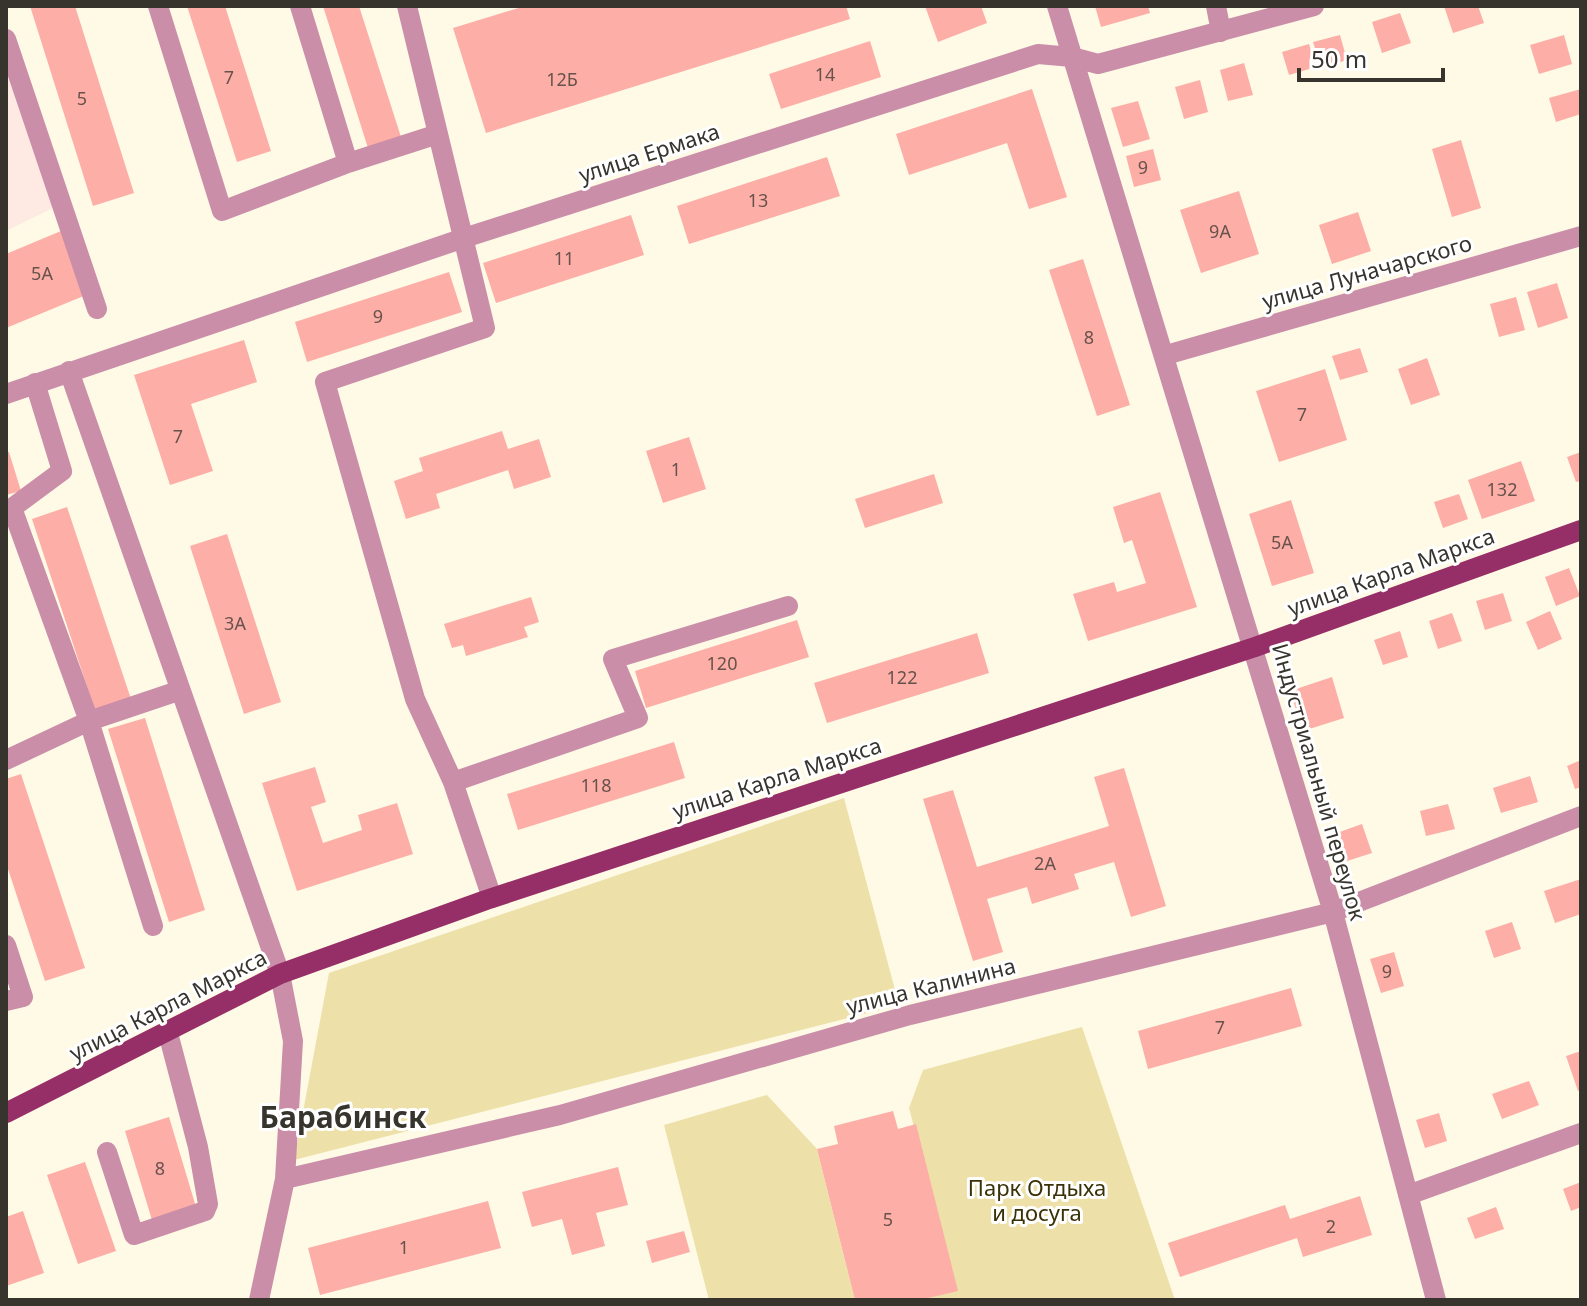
<svg xmlns="http://www.w3.org/2000/svg" width="1587" height="1306" font-family="'Noto Sans',sans-serif">
<style>
.industrial{fill:#feeae3}
.green{fill:#ede0a9}
.building{fill:#fdaea7}
.lines{fill:none;stroke-linecap:round;stroke-linejoin:round}
.minor{stroke:#ca8ea9;stroke-width:20}
.major{stroke:#962e67;stroke-width:20}
.labels{text-anchor:middle;stroke-width:6;stroke-linejoin:round;paint-order:stroke}
.number-label{font-size:18px;fill:#68524c}
.street-label{font-size:22px;fill:#36342d;stroke:#fff}
.park-label{font-size:22px;fill:#3a3106;stroke:#fff}
.district-label{font-size:30px;font-weight:bold;fill:#36342d;stroke:#fff}
</style>
<rect width="100%" height="100%" fill="#fefae6"/>
<path class="industrial" d="M6,68L55,207L6,231Z"/>
<path class="green" d="M844,798L899,1005L294,1160L329,973Z
M1082,1027L1175,1300H920L957,1290L909,1108L923,1070Z
M767,1095L817,1149L855,1300H709L664,1125Z"/>
<path class="building" d="M30,6H75L134,193L93,206Z
M187,6H225L271,151L237,162Z
M323,6H359L401,137L368,148Z
M525,6H846L850,19L486,133L453,28Z
M925,6H981L987,23L938,42Z
M1095,6H1148L1150,13L1101,27Z
M1444,6H1478L1484,23L1453,33Z
M1400,13L1411,43L1382,53L1372,22Z
M1340,35L1347,60L1321,68L1313,42Z
M1564,35L1572,64L1539,74L1530,45Z
M870,41L881,77L781,109L769,74Z
M1309,44L1316,67L1289,75L1282,52Z
M1244,63L1253,95L1228,101L1220,70Z
M1200,80L1208,112L1184,119L1175,87Z
M1032,89L1067,197L1029,209L1007,143L909,175L896,134Z
M1581,89V114L1556,122L1549,98Z
M1138,101L1150,139L1123,147L1111,108Z
M1461,140L1481,208L1452,217L1432,149Z
M1153,149L1161,180L1134,187L1126,156Z
M827,157L840,196L689,244L677,206Z
M1239,191L1259,254L1201,273L1180,210Z
M1358,212L1371,251L1332,264L1319,225Z
M631,215L644,255L496,303L483,263Z
M61,231L86,295L6,328V254Z
M1083,259L1130,405L1097,416L1049,270Z
M449,272L462,312L307,362L295,322Z
M1557,283L1568,318L1538,328L1527,292Z
M1516,297L1525,330L1499,337L1490,304Z
M244,340L257,382L191,404L213,471L170,485L134,375Z
M1360,348L1368,372L1340,380L1332,356Z
M1427,358L1440,395L1411,405L1398,369Z
M1325,369L1347,440L1279,462L1256,391Z
M502,431L508,449L539,439L551,477L514,489L508,470L436,494L440,508L406,519L394,481L423,471L419,458Z
M689,437L706,489L663,503L646,451Z
M9,452L21,491L6,495V453Z
M1581,452V481L1576,482L1567,457Z
M1521,461L1535,501L1482,519L1468,480Z
M934,474L943,503L865,528L855,499Z
M1160,492L1197,607L1088,641L1073,594L1114,582L1117,592L1146,583L1132,540L1124,543L1113,507Z
M1459,494L1468,519L1443,528L1434,502Z
M1291,500L1314,573L1272,586L1249,514Z
M67,507L131,699L95,711L32,519Z
M227,534L281,702L244,714L190,546Z
M1569,568L1580,596L1556,606L1545,577Z
M1503,593L1512,621L1485,630L1476,601Z
M531,597L539,622L524,627L528,637L466,656L463,645L452,648L444,624Z
M1550,611L1562,639L1538,650L1526,622Z
M1452,613L1462,641L1438,649L1429,621Z
M797,620L809,657L646,708L635,671Z
M1400,631L1408,657L1383,665L1374,640Z
M977,633L989,673L827,723L814,683Z
M1332,677L1344,718L1303,731L1290,691Z
M145,718L205,910L169,922L108,729Z
M674,742L685,778L518,830L507,794Z
M1581,760V787L1575,789L1567,766Z
M315,767L326,802L311,807L323,843L362,830L358,815L397,803L413,854L297,891L262,783Z
M1124,768L1166,906L1131,917L1114,862L1074,874L1079,889L1032,904L1027,887L987,899L1003,952L973,961L923,799L953,790L977,867L1109,826L1094,777Z
M21,774L85,968L45,981L6,863V779Z
M1530,776L1538,802L1501,813L1493,788Z
M1448,804L1455,829L1426,836L1420,811Z
M1362,824L1372,853L1344,862L1334,834Z
M1581,879V914L1555,923L1544,891Z
M1512,922L1521,949L1494,958L1485,931Z
M1394,952L1404,986L1381,993L1370,959Z
M1291,988L1302,1026L1148,1069L1138,1031Z
M1581,1051V1090L1578,1091L1566,1056Z
M1529,1081L1539,1105L1502,1119L1492,1094Z
M893,1111L898,1129L916,1124L958,1291L920,1300H855L817,1149L838,1144L834,1126Z
M1439,1113L1447,1141L1425,1148L1416,1120Z
M169,1117L196,1207L152,1220L125,1131Z
M85,1162L116,1251L78,1264L47,1175Z
M618,1167L628,1205L596,1213L605,1246L572,1255L562,1219L532,1227L522,1192Z
M1581,1182V1207L1571,1211L1563,1189Z
M1360,1196L1372,1235L1303,1257L1297,1238L1180,1277L1168,1243L1285,1205L1290,1219Z
M488,1201L501,1248L320,1295L308,1248Z
M1496,1207L1504,1229L1475,1239L1467,1218Z
M23,1211L44,1273L6,1286V1217Z
M684,1231L690,1252L652,1263L646,1241Z"/>
<g class="lines">
<path class="minor" d="M158,6L222,211L348,163
M300,6L348,163L438,134
M407,6L485,328L325,382L415,699L453,782
M1057,6L1333,912L1436,1300
M1216,6L1221,32
M6,39L97,309
M1166,355L1581,236
M69,371L280,974L293,1041L285,1179L259,1300
M6,394L464,238L1038,54L1072,57L1098,64L1314,6
M12,508L62,471L35,383
M6,510L12,508L89,721L153,926
M6,760L89,721L178,691
M492,898L453,782L638,718L613,659L788,606
M6,945L23,997L6,1001
M107,1152L134,1235L205,1211L208,1204L198,1147L168,1033
M285,1179L560,1115L910,1015L1333,912L1581,816
M1408,1195L1581,1133"/>
<path class="major" d="M6,1113L280,974L486,900L1255,647L1581,530"/>
</g>
<g class="labels">
<g class="number-label">
<text x="825" y="81">14</text>
<text x="229" y="84">7</text>
<text x="562" y="86">12Б</text>
<text x="82" y="105">5</text>
<text x="1143" y="174">9</text>
<text x="758" y="207">13</text>
<text x="1220" y="238">9А</text>
<text x="564" y="265">11</text>
<text x="42" y="280">5А</text>
<text x="378" y="323">9</text>
<text x="1089" y="344">8</text>
<text x="1302" y="421">7</text>
<text x="178" y="443">7</text>
<text x="676" y="476">1</text>
<text x="1502" y="496">132</text>
<text x="1282" y="549">5А</text>
<text x="235" y="630">3А</text>
<text x="722" y="670">120</text>
<text x="902" y="684">122</text>
<text x="596" y="792">118</text>
<text x="1045" y="870">2А</text>
<text x="1387" y="978">9</text>
<text x="1220" y="1034">7</text>
<text x="160" y="1175">8</text>
<text x="888" y="1226">5</text>
<text x="1331" y="1233">2</text>
<text x="404" y="1254">1</text>
</g>
<g class="street-label">
<text transform="translate(649 153) rotate(-18)" y="8">улица Ермака</text>
<text transform="translate(1367 272) rotate(-16)" y="8">улица Луначарского</text>
<text transform="translate(1391 572) rotate(-20)" y="8">улица Карла Маркса</text>
<text transform="translate(777 778) rotate(-18)" y="8">улица Карла Маркса</text>
<text transform="translate(1319 782) rotate(74)" y="8">Индустриальный переулок</text>
<text transform="translate(931 986) rotate(-14)" y="8">улица Калинина</text>
<text transform="translate(168 1005) rotate(-27)" y="8">улица Карла Маркса</text>
</g>
<g class="park-label">
<text x="1037" y="1196">Парк Отдыха<tspan x="1037" dy="25">и досуга</tspan></text>
</g>
<g class="district-label">
<text x="343" y="1128">Барабинск</text>
</g>
</g>
<rect width="1587" height="1306" fill="none" stroke="#36342d" stroke-width="16"/>
<path d="M1299 68v12h144v-12" fill="none" stroke="#36342d" stroke-width="4"/>
<text x="1311" y="68" font-size="24" fill="#36342d" stroke="#ffffff" stroke-width="6" paint-order="stroke">50 m</text>
</svg>
